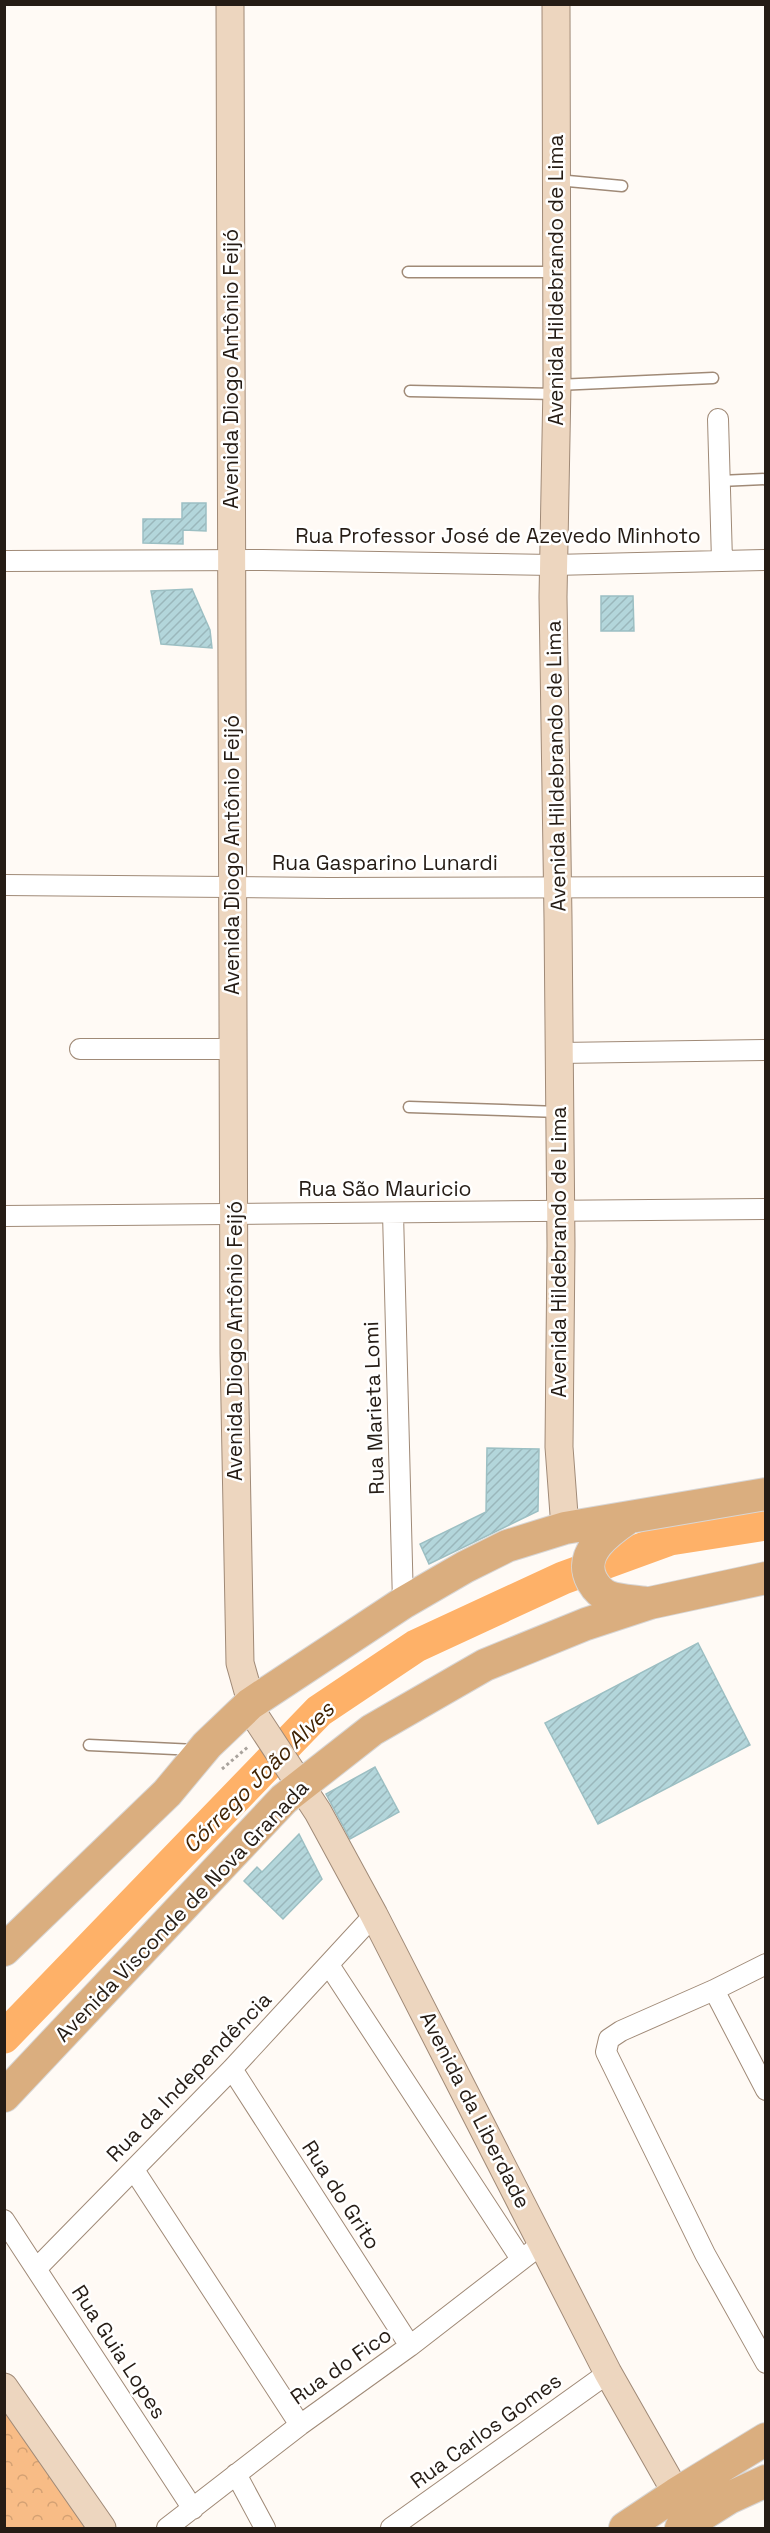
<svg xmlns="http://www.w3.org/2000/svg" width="770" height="2533" font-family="'Space Grotesk',sans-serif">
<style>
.forest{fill:url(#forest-crowns)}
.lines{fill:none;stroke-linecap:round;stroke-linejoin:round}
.river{stroke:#feb168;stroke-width:33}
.building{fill:url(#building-hatch);stroke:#9cbfc3;stroke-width:1.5}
.service-casing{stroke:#a08a77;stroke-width:13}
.minor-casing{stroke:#a08a77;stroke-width:22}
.secondary-casing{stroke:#a08a77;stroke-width:29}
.primary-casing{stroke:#d8d6d5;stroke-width:34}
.path{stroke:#a9a39d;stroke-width:3;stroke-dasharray:3 3;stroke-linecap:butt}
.service{stroke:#fff;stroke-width:10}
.minor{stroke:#fff;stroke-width:20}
.secondary{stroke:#edd6bf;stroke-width:27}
.primary{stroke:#daae7f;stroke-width:32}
.labels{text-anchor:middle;stroke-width:5;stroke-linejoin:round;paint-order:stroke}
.street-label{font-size:21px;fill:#251c15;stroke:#fff}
.water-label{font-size:22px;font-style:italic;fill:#402303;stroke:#fff}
</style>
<defs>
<pattern id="forest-crowns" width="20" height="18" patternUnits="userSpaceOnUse" patternTransform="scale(1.5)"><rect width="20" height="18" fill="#f8bc86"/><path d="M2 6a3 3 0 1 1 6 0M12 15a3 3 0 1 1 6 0" fill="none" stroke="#d4a173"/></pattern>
<pattern id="building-hatch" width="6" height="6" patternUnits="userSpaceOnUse" patternTransform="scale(1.5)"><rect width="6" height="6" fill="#b3d6db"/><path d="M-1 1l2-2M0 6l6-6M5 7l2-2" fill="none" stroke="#9ab7bb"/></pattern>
</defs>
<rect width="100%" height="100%" fill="#fffaf5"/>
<path class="forest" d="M4,2409L90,2528H5Z"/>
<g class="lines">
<path class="river" d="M4,2037L319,1711L416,1646L563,1578L670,1539L766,1524"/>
</g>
<path class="building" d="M182,503H206V531L183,530V544L143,543V519H182Z
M192,589L210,630L212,648L161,644L151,591Z
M601,596H633L634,631H601Z
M487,1448L539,1449L538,1511L429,1564L420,1544L486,1512Z
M698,1643L750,1745L598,1824L545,1723Z
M375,1767L399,1812L350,1839L326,1794Z
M299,1834L322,1879L283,1919L244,1881L257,1867L262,1872Z"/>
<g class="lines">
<defs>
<path id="service" d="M557,180L622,186
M408,272H556
M557,385L713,378
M410,391L556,394
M720,481L766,479
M409,1107L559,1112
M89,1745L196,1750"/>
<path id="minor" d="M718,419L722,561
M4,561L263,560L553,565L766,560
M4,885L329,888L766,887
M80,1049H232
M559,1053L766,1050
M393,1213L403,1603
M4,1216L766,1209
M766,1964L714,1990L621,2031L609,2039L606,2052L705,2254L766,2363
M329,1965L521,2259
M714,1990L766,2090
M232,2069L410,2346
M134,2170L300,2425
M4,2220L193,2509
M36,2269L232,2069L374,1915
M236,2474L265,2528
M167,2528L300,2425L410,2346L543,2243
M391,2528L608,2373"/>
<path id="secondary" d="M230,4L234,1353L240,1663L255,1716L318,1812L374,1915L608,2373L687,2512
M556,4L557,385L553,597L558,918L561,1245L559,1447L565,1528
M4,2387L102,2528"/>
<path id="primary" d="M628,1518C609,1531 577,1553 592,1581C596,1588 601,1594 609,1597C620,1601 634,1601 646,1603
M4,1950L167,1793L207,1745L250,1704L403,1603L465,1567L507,1546L565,1528L766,1494
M4,2096L284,1799L372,1730L485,1665L586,1624L650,1603L766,1578
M625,2528L676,2494L766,2439
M681,2528L729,2498L766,2481"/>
</defs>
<use href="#service" class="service-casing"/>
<use href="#minor" class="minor-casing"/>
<use href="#secondary" class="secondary-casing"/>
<use href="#primary" class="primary-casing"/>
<path class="path" d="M222,1769L249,1746"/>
<use href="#service" class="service"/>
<use href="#minor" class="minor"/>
<use href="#secondary" class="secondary"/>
<use href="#primary" class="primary"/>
</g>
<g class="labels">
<g class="street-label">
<text transform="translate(556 280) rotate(-90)" y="7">Avenida Hildebrando de Lima</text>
<text transform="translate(231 369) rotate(-90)" y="7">Avenida Diogo Antônio Feijó</text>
<text x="498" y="543">Rua Professor José de Azevedo Minhoto</text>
<text transform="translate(556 766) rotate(-91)" y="7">Avenida Hildebrando de Lima</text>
<text transform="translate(232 855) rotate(-90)" y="7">Avenida Diogo Antônio Feijó</text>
<text x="385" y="870">Rua Gasparino Lunardi</text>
<text x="385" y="1196">Rua São Mauricio</text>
<text transform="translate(559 1252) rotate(-90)" y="7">Avenida Hildebrando de Lima</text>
<text transform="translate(235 1341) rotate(-90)" y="7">Avenida Diogo Antônio Feijó</text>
<text transform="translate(374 1408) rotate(-92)" y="7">Rua Marieta Lomi</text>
<text transform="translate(182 1911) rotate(-46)" y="7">Avenida Visconde de Nova Granada</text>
<text transform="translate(189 2077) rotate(-46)" y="7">Rua da Independência</text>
<text transform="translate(475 2110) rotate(63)" y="7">Avenida da Liberdade</text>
<text transform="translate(341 2195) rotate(57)" y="7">Rua do Grito</text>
<text transform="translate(119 2352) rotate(57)" y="7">Rua Guia Lopes</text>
<text transform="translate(341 2366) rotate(-35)" y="7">Rua do Fico</text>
<text transform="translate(486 2431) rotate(-36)" y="7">Rua Carlos Gomes</text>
</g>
<g class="water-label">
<text transform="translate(258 1777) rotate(-45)" y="8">Córrego João Alves</text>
</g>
</g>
<rect width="770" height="2533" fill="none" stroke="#251c15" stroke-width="12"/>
</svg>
